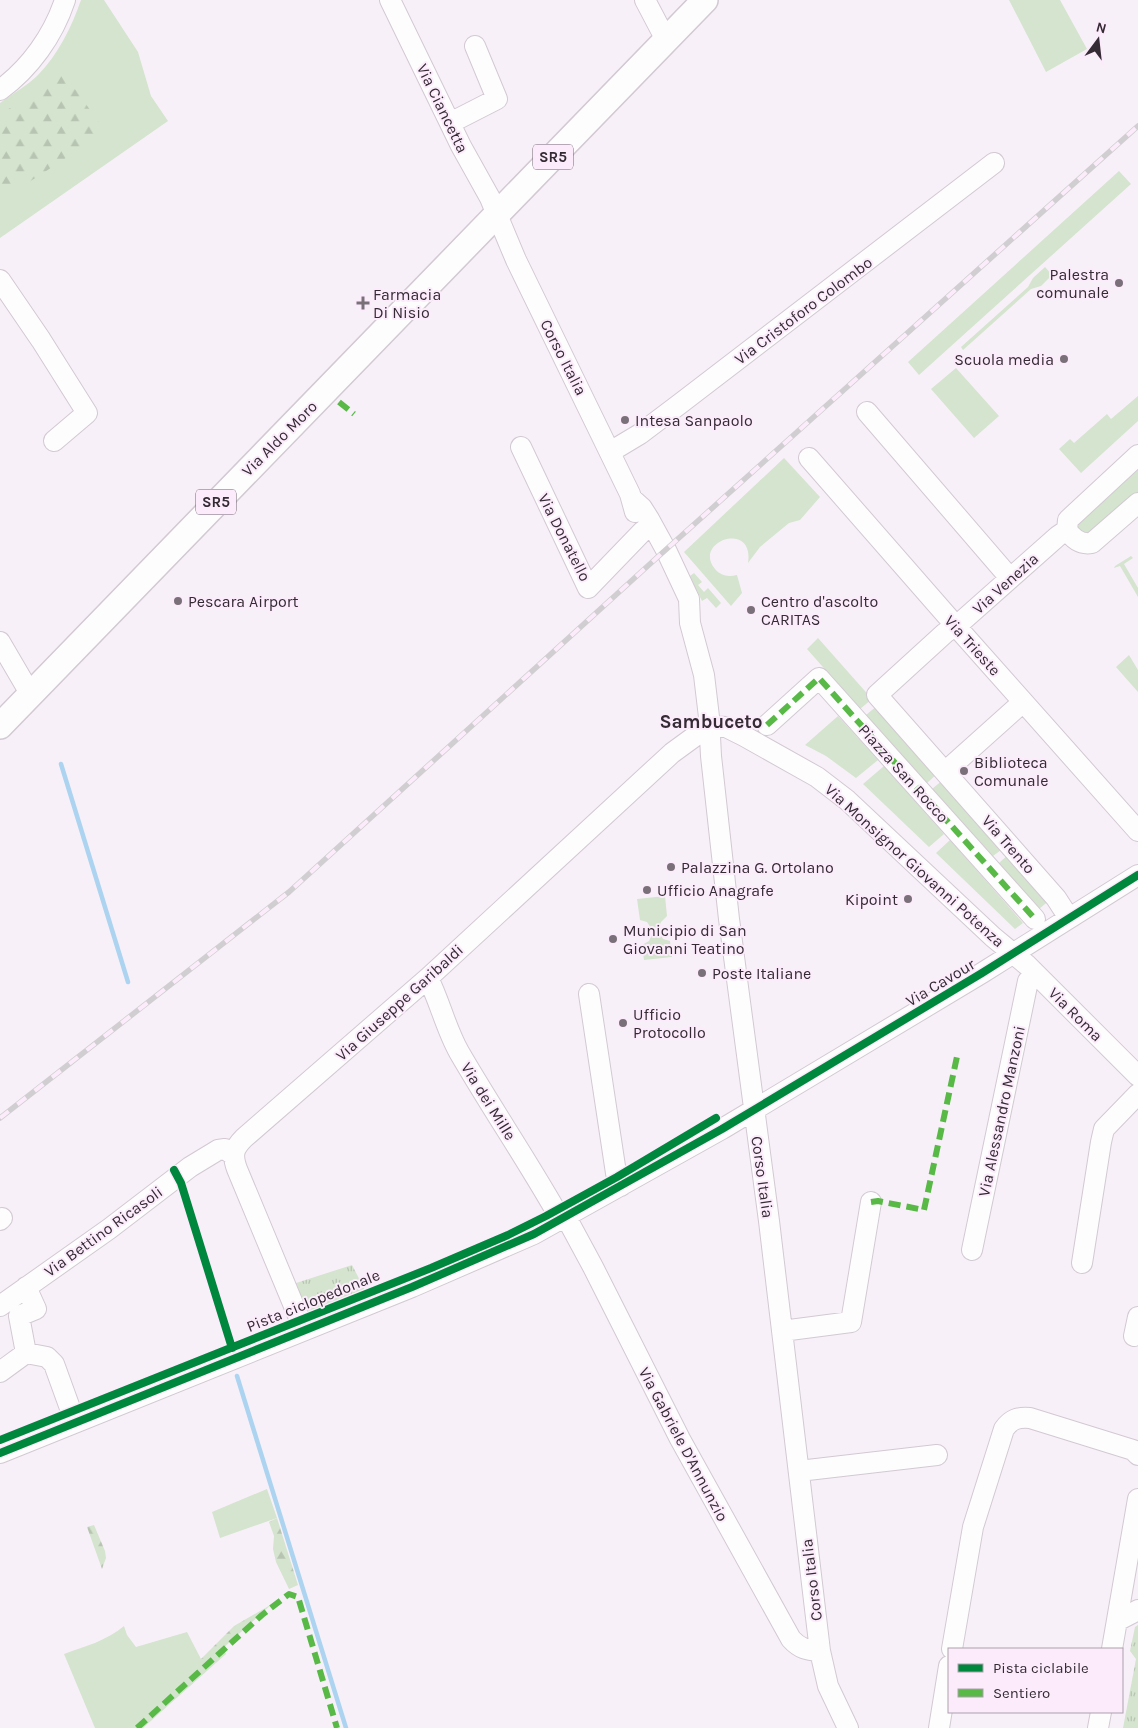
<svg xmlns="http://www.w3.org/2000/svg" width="1138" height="1728" font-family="Karla,sans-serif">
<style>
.grass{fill:#d4e4ce}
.forest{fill:url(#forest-firs)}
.park{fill:url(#park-tufts)}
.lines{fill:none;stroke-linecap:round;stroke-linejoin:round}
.stream{stroke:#acd4f0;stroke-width:4.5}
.minor-casing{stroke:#d2c9d2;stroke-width:22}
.major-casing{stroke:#d2c9d2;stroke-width:28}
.minor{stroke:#fefdfe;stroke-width:20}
.major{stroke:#fefdfe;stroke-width:25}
.rail-casing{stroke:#d0ced0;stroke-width:5.5}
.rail{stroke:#fcecfb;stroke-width:4;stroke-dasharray:11;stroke-linecap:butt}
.quiet{stroke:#58b947;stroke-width:6;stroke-dasharray:12 6;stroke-linecap:butt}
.cycleway-casing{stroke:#fcecfb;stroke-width:11}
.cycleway{stroke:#00873e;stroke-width:8}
.poi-dot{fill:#797079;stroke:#fcecfb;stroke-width:2}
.labels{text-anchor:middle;stroke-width:4;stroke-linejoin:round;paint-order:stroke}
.shield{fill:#fcecfb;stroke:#716570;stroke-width:1}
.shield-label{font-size:15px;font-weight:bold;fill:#352b35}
.street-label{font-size:16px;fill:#352b35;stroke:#fcecfb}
.poi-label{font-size:16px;fill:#352b35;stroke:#fcecfb;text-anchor:start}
.quarter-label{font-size:19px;font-weight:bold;fill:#352b35;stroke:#fcecfb}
</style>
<defs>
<pattern id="forest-firs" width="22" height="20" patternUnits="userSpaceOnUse" patternTransform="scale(1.25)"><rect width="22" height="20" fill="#d4e4ce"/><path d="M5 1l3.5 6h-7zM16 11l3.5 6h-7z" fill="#b7c4b2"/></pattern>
<pattern id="park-tufts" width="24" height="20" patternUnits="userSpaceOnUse" patternTransform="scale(1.25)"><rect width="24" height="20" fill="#d4e4ce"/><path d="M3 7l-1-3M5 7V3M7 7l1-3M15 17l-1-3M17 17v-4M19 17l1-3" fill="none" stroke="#b7c4b2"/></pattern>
</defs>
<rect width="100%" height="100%" fill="#f8f0f8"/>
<path class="grass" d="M81,0H104L138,52L151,96L168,121L0,238V103C12,94 27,86 38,75C58,55 72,26 81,0Z
M1009,0H1060L1087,49L1046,72Z
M1119,171L1131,184L919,375L908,362Z
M1045,267L1052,275L1041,286L1031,289L963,350L961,347L1028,287L1033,278Z
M956,368L999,416L974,438L931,389Z
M1138,396V421L1081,473L1059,449L1070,439L1074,443L1107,414L1111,419Z
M784,458L820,497L800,520L789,523L760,547L748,563C755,520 692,541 715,569C721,576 728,577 737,575L742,593L731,606L684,552Z
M1138,465V494L1088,535L1077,529L1076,522Z
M1131,556L1133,558L1124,564L1138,588V597L1120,566L1114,568L1115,566Z
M694,573L702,582L698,585L704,592L708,588L721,603L716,608L707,598L702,601L690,576Z
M818,638L872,699L860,709L807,649Z
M1129,655L1138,670V692L1116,667Z
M878,705L938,773L927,783L866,715Z
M838,716L878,760L856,778L826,756L805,745Z
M884,766L944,834L929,847L863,784Z
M944,779L1005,847L993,856L932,789Z
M950,840L1023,923L1015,929L936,853Z
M1010,853L1051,899L1039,909L999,863Z
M665,896L667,916L661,922L659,927L651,928L647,922L640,920L637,899Z
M660,933L663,939L670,941L672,957L644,960L642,945L649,941L652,934Z
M267,1489L277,1518L220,1538L212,1512Z
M124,1626L127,1635L136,1647L187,1632L201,1659V1667L223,1648L226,1654L143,1728H95L64,1654C86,1646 106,1641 124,1626Z"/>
<path class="forest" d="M62,71L106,132L0,201V115Z
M277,1518L298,1585L289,1589L276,1562L273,1549L274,1536L269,1522Z
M94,1525L105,1551L106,1558L102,1569L87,1527Z
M272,1604L201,1668V1659L234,1626Z"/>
<path class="park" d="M352,1265L365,1290L305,1314L293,1284Z
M1138,1625V1728H1123L1136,1659L1130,1651L1135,1627Z"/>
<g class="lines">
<path class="stream" d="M61,764L128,982
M237,1376L346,1728"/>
<defs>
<path id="minor" d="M390,0L461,146L490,198L516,260L630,494L635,512
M645,0L666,40
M0,90C30,68 53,36 65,0
M450,123L497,99L475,46
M0,280L41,340L87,413L54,441
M867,412L1010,578
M521,447L588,588L643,531
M610,452L640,434L681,403L994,163
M1138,455L1068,520L1067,530C1073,539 1081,545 1092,543L1138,503
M809,458L962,633L1138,831
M632,499L642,508L649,519L666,550L689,599L690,623L704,675L709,717L711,756L729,919L769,1221L820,1651L828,1686L848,1728
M1067,530L1058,536L961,622L945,633L877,695L1056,898L1069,918
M0,642L31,695
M767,725L819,678L1035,919
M709,726L726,727L744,736L817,777L847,800L993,937L1027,965L1138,1076
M946,771L1023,702
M428,978C440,1002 446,1029 459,1052C492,1109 529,1163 561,1220
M589,994L616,1173L621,1186
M566,1217L593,1267L680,1439L791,1639C800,1649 807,1650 820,1651
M0,1220L2,1218
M972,1250L1028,981L1035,973
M1082,1263L1101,1142L1104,1129L1138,1094
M0,1306L109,1229L190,1167L218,1150L225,1149L232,1154
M304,1330L237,1169C232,1155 233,1149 244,1138L428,978L672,753L709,726
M782,1331L851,1322L871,1202
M1134,1336L1138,1317
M26,1353L19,1316L36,1309L26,1287
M0,1372L26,1353L47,1357L54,1364L75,1422
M0,1453L412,1287L534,1234L722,1129L982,973L1138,875
M799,1471L937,1455
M1117,1621L1138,1610
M952,1649L973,1527L1004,1429C1011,1419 1018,1417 1030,1418L1133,1450L1138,1455
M1112,1649L1138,1499
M939,1728L949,1666
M1098,1728L1101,1712"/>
<path id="major" d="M0,726L705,0"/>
</defs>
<use href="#minor" class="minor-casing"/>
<use href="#major" class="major-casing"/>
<use href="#minor" class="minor"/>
<use href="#major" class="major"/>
<defs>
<path id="rail" d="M0,1118L289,892L651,563L1138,126"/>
</defs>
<use href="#rail" class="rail-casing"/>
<use href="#rail" class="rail"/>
<path class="quiet" d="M339,402L354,414
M767,725L819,678L1035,919
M871,1202L878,1201L924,1210L958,1052
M137,1728L262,1615L289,1594L298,1597L337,1728"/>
<defs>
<path id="cycleway" d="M174,1170L181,1183L232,1348
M0,1440L431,1268L508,1235L546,1216L617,1177L716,1118
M0,1453L412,1287L534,1234L722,1129L982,973L1138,875"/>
</defs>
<use href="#cycleway" class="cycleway-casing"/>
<use href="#cycleway" class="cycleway"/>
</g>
<g class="poi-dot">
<circle cx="1119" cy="283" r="5"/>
<path d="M360.5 295.5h5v5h5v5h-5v5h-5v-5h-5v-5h5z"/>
<circle cx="1064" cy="359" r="5"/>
<circle cx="625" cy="420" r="5"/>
<circle cx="178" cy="601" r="5"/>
<circle cx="751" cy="610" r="5"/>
<circle cx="964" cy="771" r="5"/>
<circle cx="671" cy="867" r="5"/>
<circle cx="647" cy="890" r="5"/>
<circle cx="908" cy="899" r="5"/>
<circle cx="613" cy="939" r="5"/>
<circle cx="702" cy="973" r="5"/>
<circle cx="623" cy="1023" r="5"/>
</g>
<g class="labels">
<g class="shield">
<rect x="533" y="144.5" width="40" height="25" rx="4"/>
<rect x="196" y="489.5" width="40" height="25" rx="4"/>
</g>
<g class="shield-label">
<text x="553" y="162">SR5</text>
<text x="216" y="507">SR5</text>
</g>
<g class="street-label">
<text transform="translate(443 108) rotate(64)" y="6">Via Ciancetta</text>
<text transform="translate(803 310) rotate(-37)" y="6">Via Cristoforo Colombo</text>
<text transform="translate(564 357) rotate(63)" y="6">Corso Italia</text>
<text transform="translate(279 438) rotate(-45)" y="6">Via Aldo Moro</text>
<text transform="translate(565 537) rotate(63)" y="6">Via Donatello</text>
<text transform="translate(1005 583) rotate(-42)" y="6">Via Venezia</text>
<text transform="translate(973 645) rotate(48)" y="6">Via Trieste</text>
<text transform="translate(904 773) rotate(48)" y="6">Piazza San Rocco</text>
<text transform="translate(1009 844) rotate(49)" y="6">Via Trento</text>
<text transform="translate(915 865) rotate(42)" y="6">Via Monsignor Giovanni Potenza</text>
<text transform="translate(940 982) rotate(-31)" y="6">Via Cavour</text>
<text transform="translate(399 1002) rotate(-42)" y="6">Via Giuseppe Garibaldi</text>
<text transform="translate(1076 1014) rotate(45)" y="6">Via Roma</text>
<text transform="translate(489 1101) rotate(58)" y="6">Via dei Mille</text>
<text transform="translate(1001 1111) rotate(-78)" y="6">Via Alessandro Manzoni</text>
<text transform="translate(763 1177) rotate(82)" y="6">Corso Italia</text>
<text transform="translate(103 1231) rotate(-36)" y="6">Via Bettino Ricasoli</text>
<text transform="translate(313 1300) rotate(-22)" y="6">Pista ciclopedonale</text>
<text transform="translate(684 1444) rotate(62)" y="6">Via Gabriele D'Annunzio</text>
<text transform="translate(811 1580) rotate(-97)" y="6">Corso Italia</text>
</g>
<g class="poi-label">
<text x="1109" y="280" text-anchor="end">Palestra<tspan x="1109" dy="18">comunale</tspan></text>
<text x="373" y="300">Farmacia<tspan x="373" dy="18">Di Nisio</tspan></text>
<text x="1054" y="365" text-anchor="end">Scuola media</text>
<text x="635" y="426">Intesa Sanpaolo</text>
<text x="188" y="607">Pescara Airport</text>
<text x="761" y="607">Centro d'ascolto<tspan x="761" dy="18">CARITAS</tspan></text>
<text x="974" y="768">Biblioteca<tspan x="974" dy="18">Comunale</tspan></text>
<text x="681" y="873">Palazzina G. Ortolano</text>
<text x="657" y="896">Ufficio Anagrafe</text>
<text x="898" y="905" text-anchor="end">Kipoint</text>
<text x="623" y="936">Municipio di San<tspan x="623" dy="18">Giovanni Teatino</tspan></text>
<text x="712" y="979">Poste Italiane</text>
<text x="633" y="1020">Ufficio<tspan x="633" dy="18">Protocollo</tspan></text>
</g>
<g class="quarter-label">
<text x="711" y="728">Sambuceto</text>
</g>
</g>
<rect x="948" y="1648" width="175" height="65" fill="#fcecfb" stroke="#ac9fac"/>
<rect x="958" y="1664" width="25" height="8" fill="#00873e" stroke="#ac9fac"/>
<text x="993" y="1673" font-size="15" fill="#352b35">Pista ciclabile</text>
<rect x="958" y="1689" width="25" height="8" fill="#58b947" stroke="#ac9fac"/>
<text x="993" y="1698" font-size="15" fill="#352b35">Sentiero</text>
<g transform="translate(1098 40) rotate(15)" stroke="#fcecfb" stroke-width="4" paint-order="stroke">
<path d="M0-4L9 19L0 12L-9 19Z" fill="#352b35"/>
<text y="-8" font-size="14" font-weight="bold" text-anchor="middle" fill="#352b35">N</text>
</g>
</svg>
